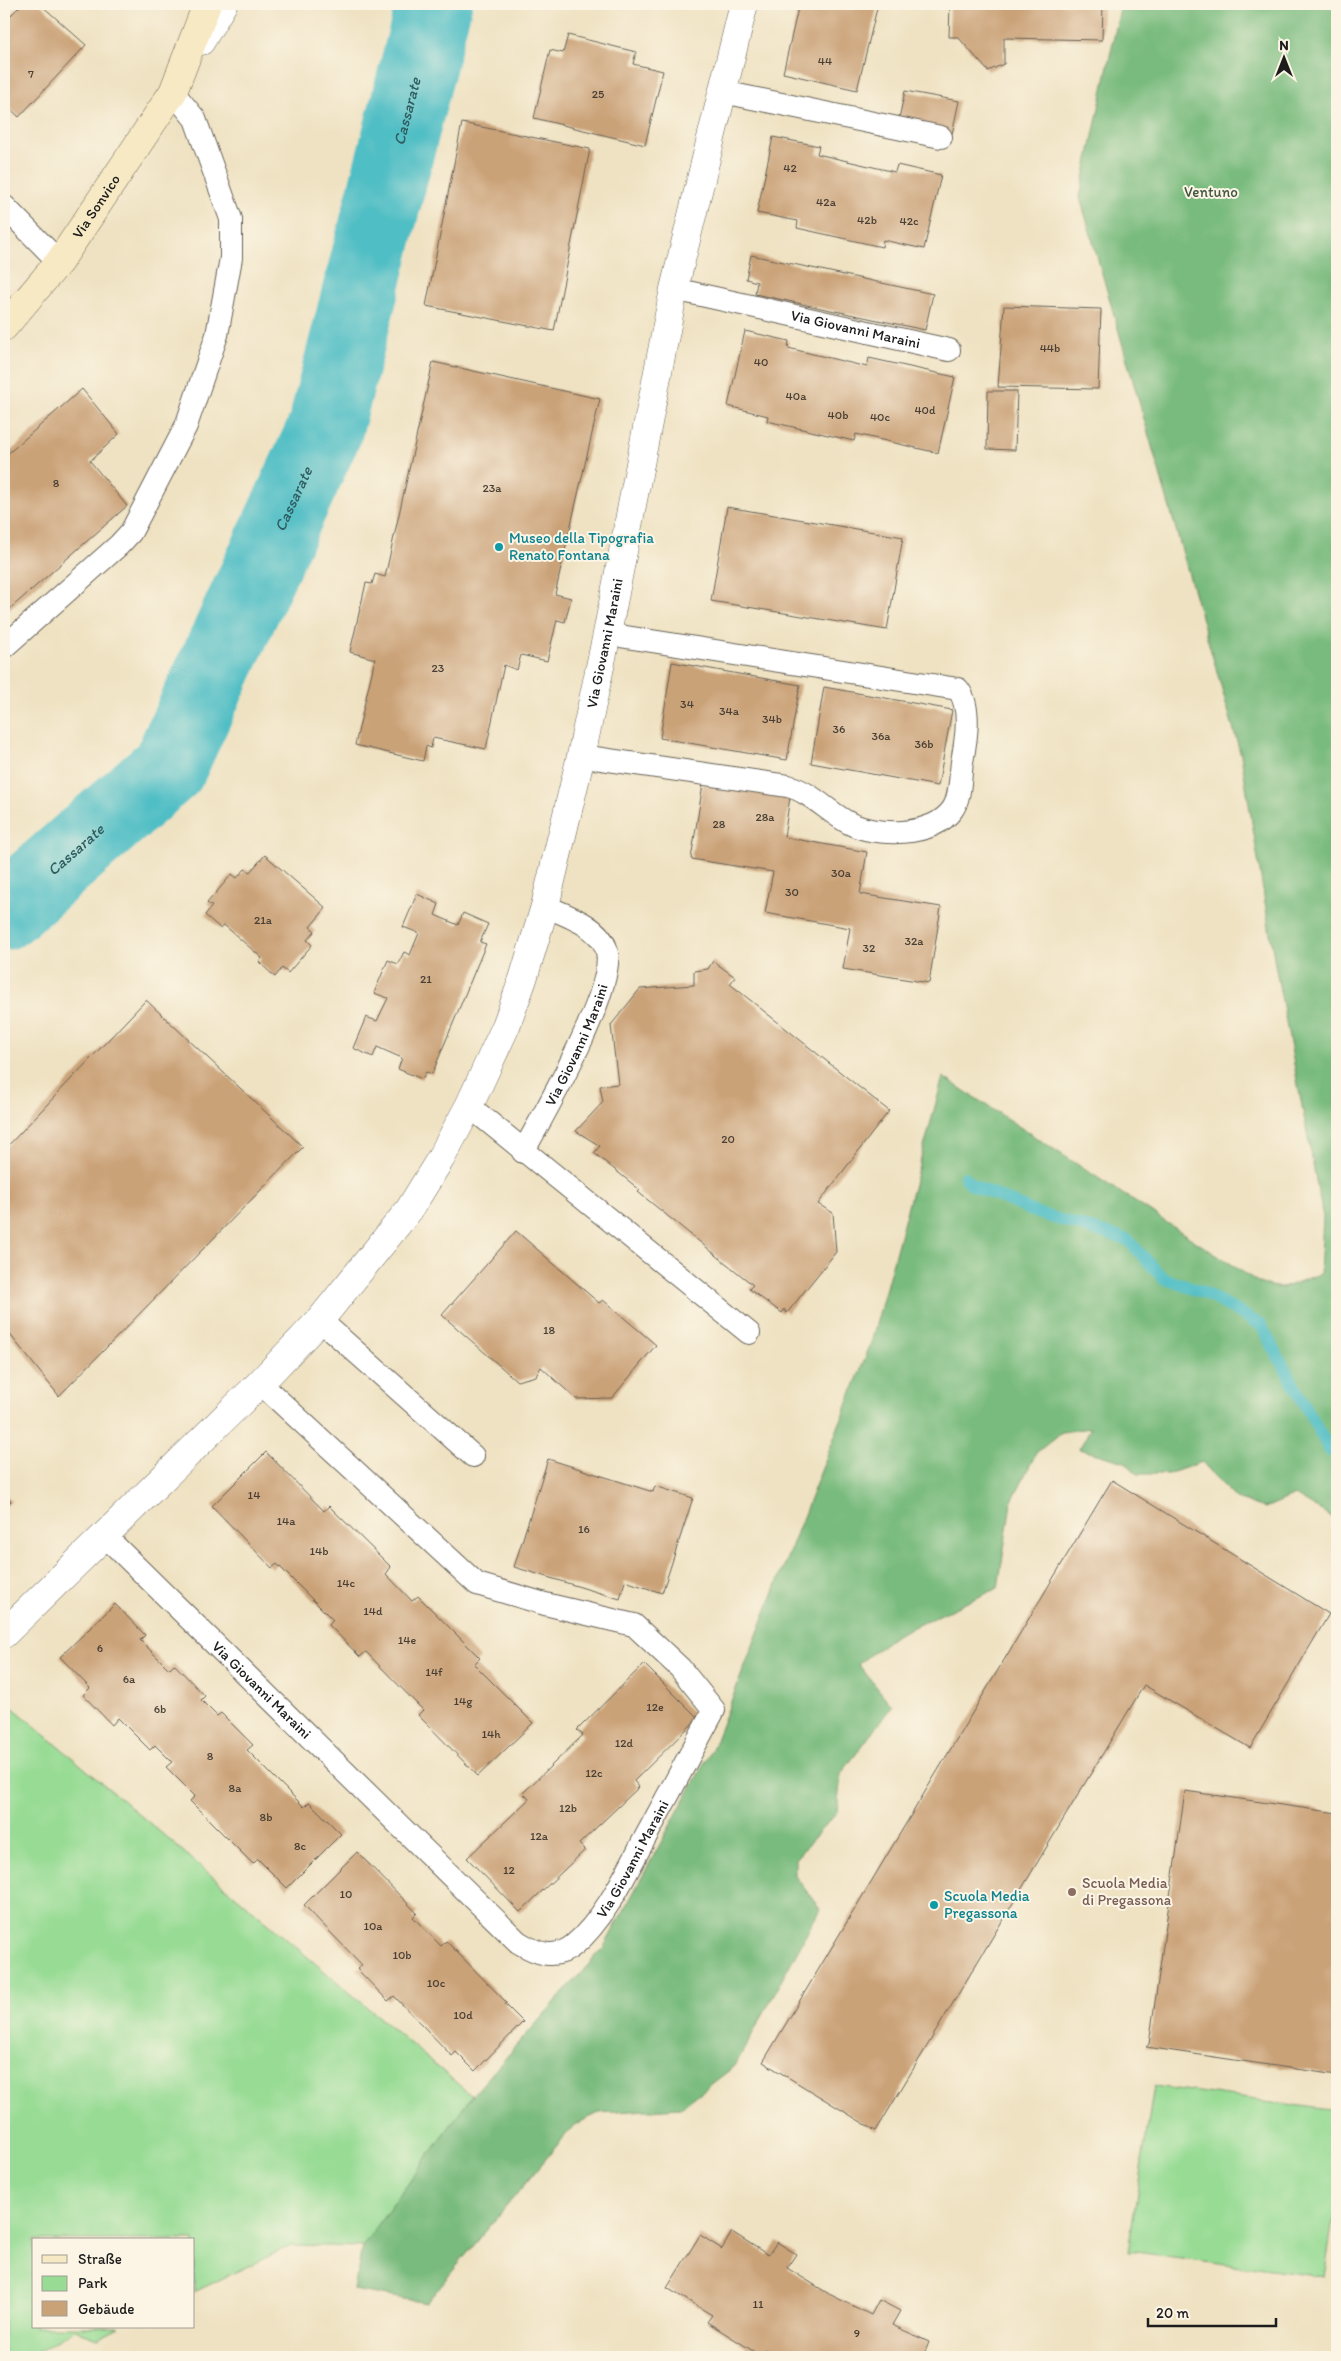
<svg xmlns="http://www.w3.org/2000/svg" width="1341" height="2361" font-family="Itim,sans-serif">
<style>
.green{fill:#97db94;stroke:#5a7c58}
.forest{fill:#79bb7e;stroke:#4a6c4d}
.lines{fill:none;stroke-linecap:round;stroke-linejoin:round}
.stream{stroke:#4fbec5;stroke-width:12}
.river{stroke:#4fbec5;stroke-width:76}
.building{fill:#caa278}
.service-casing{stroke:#666156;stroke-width:24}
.minor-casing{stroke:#666156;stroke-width:29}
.tertiary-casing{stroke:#666156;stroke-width:29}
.secondary-casing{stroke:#666156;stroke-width:29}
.service{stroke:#fff;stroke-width:22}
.minor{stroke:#fff;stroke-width:28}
.tertiary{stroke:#fff;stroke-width:28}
.secondary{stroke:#f7e9c3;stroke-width:28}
.culture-dot{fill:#0f9aa8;stroke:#fcf5e5;stroke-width:2}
.education-dot{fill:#8d6e63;stroke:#fcf5e5;stroke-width:2}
.labels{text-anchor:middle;stroke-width:4;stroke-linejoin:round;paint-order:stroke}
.number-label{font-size:12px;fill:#483e33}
.park-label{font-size:15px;fill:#415540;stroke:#fcf5e5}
.street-label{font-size:15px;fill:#1c1c1c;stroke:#fcf5e5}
.culture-label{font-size:15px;fill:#0d838f;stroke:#fcf5e5;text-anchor:start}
.education-label{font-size:15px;fill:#785e54;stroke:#fcf5e5;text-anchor:start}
.water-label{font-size:16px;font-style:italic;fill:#305d60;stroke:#fcf5e5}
</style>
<rect width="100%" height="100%" fill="#fcf5e5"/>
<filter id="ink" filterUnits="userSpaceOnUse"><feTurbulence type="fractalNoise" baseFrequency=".02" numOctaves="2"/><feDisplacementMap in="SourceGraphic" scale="10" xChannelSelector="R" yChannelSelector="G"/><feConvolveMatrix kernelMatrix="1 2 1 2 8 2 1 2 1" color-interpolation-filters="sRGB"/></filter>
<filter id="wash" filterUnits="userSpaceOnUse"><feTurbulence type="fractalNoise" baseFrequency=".0096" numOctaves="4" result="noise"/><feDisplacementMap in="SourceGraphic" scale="20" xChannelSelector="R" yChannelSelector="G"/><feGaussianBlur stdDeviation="1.12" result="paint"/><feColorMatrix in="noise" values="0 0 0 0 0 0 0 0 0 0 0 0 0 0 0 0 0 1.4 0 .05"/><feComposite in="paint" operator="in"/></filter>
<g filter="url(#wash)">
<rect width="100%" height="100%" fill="#efe2c2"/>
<path class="green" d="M4,1700L472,2096L362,2247L292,2245L194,2292V2240H34V2327H119L97,2338L75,2330L29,2357H4Z
M1154,2086L1337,2111V2195L1324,2277L1128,2251Z"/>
<path class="forest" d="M1121,4H1337V1520L1295,1495L1265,1508L1236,1499L1202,1462L1168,1474H1138L1125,1462L1079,1449L1091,1428L1062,1432L1036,1453L1011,1503L998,1588L896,1635L858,1664L892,1706L841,1774L837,1812L795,1859V1876L820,1909L735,2066L680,2108L599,2113L574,2125L426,2303L354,2290L362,2247L472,2096L604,1947L714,1745L871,1343L943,1077L1261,1284L1282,1288L1320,1274L1323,1217L1275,964L1241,755L1080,197Z"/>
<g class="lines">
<path class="stream" d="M965,1177L972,1185L1037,1213L1128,1240L1163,1278L1205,1293L1261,1325L1330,1451L1337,1453"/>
<path class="river" id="s1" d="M4,912L169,767L325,429L434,4"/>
</g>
<g id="blocks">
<path class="building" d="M22,4H40L86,45L19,117L4,103V14L8,18Z
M799,4H878L857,90L783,73Z
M950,4H1103L1102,40L1004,38V64L988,71L958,37H949Z
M568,35L636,52L633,64L663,71L645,145L534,118L550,50L563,53Z
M905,91L959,101L952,134L898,123Z
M462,123L590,149L554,331L426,306Z
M773,137L819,146L817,154L895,172L897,165L941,175L924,249L883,240L882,247L797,228L798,221L757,213Z
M751,255L933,294L925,330L755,294L757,282L746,279Z
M1004,306L1101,309L1098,389L998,387Z
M745,331L789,341L788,348L867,367L869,358L955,377L938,453L856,434L854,441L767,421L768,416L728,406Z
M433,362L600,399L555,594L571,598L565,622L557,620L547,661L521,655L517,670L504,665L486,749L433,738L431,748L426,746L423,761L355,745L375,659L350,652L366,583L372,584L375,574L385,577Z
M82,389L119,434L90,461L127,506L4,614V457Z
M988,391H1017L1015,450L987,449Z
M727,507L903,537L887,630L711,601Z
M672,662L800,685L787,760L660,738Z
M824,687L952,710L938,786L811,763Z
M703,784L790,797L784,837L867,852L860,894L941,907L929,983L843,969L850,928L765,913L773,872L691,859Z
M265,855L326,908L310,927L315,931L307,940L312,945L288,973L282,968L275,977L259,962L262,958L224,925L221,929L205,915L212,906L207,903L232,874L237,878L245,869L250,872Z
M417,894L439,904L435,915L458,925L463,913L488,924L480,942L486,944L432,1074L426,1072L422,1079L398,1069L402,1058L377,1047L373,1057L353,1048L366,1017L377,1021L388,998L374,993L388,960L398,964L404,952L410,955L419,933L403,927Z
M713,961L735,977L730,984L889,1111L818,1204L833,1213L836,1252L787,1313L784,1309L782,1313L749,1289L753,1285L638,1192L640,1190L594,1153L600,1146L576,1131L603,1102L600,1086L618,1084L611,1025L640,989L694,985V971L708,969Z
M146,1000L303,1147L59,1396L4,1327V1150Z
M516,1231L599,1303L603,1300L656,1345L612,1398L576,1399L541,1367L536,1376L517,1381L442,1315Z
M266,1452L324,1511L329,1506L391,1567L386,1574L412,1601L418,1596L480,1658L474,1664L533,1723L478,1776L418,1715L423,1710L366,1652L360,1657L329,1625L333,1620L277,1564L272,1568L212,1506Z
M548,1459L653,1492L655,1486L693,1498L662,1593L625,1581L620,1599L514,1567Z
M1112,1480L1329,1614L1250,1748L1144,1685L876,2131L763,2062Z
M4,1494L11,1501L4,1508Z
M115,1604L145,1635L140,1640L169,1669L174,1664L205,1696L201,1700L217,1716L221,1713L253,1745L247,1750L304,1807L309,1802L341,1834L287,1888L258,1859L253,1864L190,1801L195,1796L166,1767L172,1762L155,1745L150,1750L118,1718L112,1725L83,1695L90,1688L60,1657Z
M644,1664L698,1718L634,1781L639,1787L579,1844L585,1850L520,1912L467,1858L529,1799L523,1793L583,1735L577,1730Z
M1185,1791L1337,1813V2075L1146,2047L1149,2044Z
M357,1852L417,1913L413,1917L441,1946L446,1941L507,2003L505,2004L523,2022L475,2071L456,2052L452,2056L394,1996L388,2001L357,1969L362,1965L304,1905Z
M732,2232L768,2255L777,2242L796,2254L787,2268L829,2294L871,2315L879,2300L900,2311L892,2325L929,2342L923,2357H778L765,2349L761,2356L707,2322L712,2315L667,2288L700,2235L722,2249Z"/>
</g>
</g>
<g filter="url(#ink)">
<use href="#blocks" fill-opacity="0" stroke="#666156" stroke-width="1"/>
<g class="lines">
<defs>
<g id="service">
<path d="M723,92L941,137"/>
<path d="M4,206L59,262"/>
<path id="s2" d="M674,289L949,350"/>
<path d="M4,647L119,545L131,532L186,426L217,335L231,258V219L195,119L173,92"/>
<path d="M581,756L788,786C811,792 828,812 849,823C876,837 932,837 952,810C961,798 960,776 962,762C966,740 972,707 958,689L607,634"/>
<path d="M469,1106L749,1333"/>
<path id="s3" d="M523,1152C543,1116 619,984 606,948C598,925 565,915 545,906"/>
<path d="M320,1320L473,1456"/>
<path id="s4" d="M104,1535L518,1942C536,1953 555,1961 574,1945C605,1919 626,1873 645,1838C668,1795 691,1752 714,1710L680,1668L634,1625L545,1604L477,1584L260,1383"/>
</g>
<g id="minor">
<path id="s5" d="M4,1634L260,1383L320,1320L409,1210L441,1158L469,1106L506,1026L523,979L545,906L581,756L607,634L674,289L744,4"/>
</g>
<path id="tertiary" d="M201,41L223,4"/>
<g id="secondary">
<path id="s6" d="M4,327L59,262L173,92L207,4"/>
</g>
</defs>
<use href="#service" class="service-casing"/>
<use href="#minor" class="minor-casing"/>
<use href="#tertiary" class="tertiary-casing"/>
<use href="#secondary" class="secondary-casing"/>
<use href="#service" class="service"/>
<use href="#minor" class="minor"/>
<use href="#tertiary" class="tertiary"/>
<use href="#secondary" class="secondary"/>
</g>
</g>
<g class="culture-dot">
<circle cx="499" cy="547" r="5"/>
<circle cx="934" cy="1905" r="5"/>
</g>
<circle class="education-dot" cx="1072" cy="1892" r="5"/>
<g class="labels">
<g class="number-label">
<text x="825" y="65">44</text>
<text x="31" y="78">7</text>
<text x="598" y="98">25</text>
<text x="790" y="172">42</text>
<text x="826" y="206">42a</text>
<text x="867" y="224">42b</text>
<text x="909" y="225">42c</text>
<text x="1050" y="352">44b</text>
<text x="761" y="366">40</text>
<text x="796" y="400">40a</text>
<text x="925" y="414">40d</text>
<text x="838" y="419">40b</text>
<text x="880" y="421">40c</text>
<text x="56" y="487">8</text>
<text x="492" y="492">23a</text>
<text x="438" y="672">23</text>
<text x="687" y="708">34</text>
<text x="729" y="715">34a</text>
<text x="772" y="723">34b</text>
<text x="839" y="733">36</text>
<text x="881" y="740">36a</text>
<text x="924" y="748">36b</text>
<text x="765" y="821">28a</text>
<text x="719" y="828">28</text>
<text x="841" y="877">30a</text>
<text x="792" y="896">30</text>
<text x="263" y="924">21a</text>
<text x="914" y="945">32a</text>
<text x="869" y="952">32</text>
<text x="426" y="983">21</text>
<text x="728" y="1143">20</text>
<text x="549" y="1334">18</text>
<text x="254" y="1499">14</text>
<text x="286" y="1525">14a</text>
<text x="584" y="1533">16</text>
<text x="319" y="1555">14b</text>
<text x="346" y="1587">14c</text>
<text x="373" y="1615">14d</text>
<text x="407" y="1644">14e</text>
<text x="100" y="1652">6</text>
<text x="434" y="1676">14f</text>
<text x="129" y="1683">6a</text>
<text x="463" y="1705">14g</text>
<text x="655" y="1711">12e</text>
<text x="160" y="1713">6b</text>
<text x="491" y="1738">14h</text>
<text x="624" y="1747">12d</text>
<text x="210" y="1760">8</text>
<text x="594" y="1777">12c</text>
<text x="235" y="1792">8a</text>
<text x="568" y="1812">12b</text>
<text x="266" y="1821">8b</text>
<text x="539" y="1840">12a</text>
<text x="300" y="1850">8c</text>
<text x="509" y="1874">12</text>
<text x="346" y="1898">10</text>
<text x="373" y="1930">10a</text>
<text x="402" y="1959">10b</text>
<text x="436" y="1987">10c</text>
<text x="463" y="2019">10d</text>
<text x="758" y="2308">11</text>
<text x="857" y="2337">9</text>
</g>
<g class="park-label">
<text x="1211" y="197">Ventuno</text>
</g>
<g class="street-label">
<text dy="5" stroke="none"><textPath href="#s6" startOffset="152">Via Sonvico</textPath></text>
<text dy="5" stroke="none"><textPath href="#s2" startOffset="186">Via Giovanni Maraini</textPath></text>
<text dy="5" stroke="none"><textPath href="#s5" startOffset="1191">Via Giovanni Maraini</textPath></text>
<text dy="5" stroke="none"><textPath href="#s3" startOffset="120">Via Giovanni Maraini</textPath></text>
<text dy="5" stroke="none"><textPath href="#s4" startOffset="221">Via Giovanni Maraini</textPath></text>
<text dy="5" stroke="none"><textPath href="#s4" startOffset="746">Via Giovanni Maraini</textPath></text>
</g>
<g class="culture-label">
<text x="509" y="543">Museo della Tipografia<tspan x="509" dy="17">Renato Fontana</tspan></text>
<text x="944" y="1901">Scuola Media<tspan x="944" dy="17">Pregassona</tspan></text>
</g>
<g class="education-label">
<text x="1082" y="1888">Scuola Media<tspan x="1082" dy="17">di Pregassona</tspan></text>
</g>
<g class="water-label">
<text dy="6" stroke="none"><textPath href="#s1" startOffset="920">Cassarate</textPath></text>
<text dy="6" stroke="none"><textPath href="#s1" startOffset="515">Cassarate</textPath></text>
<text dy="6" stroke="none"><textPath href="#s1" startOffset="95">Cassarate</textPath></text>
</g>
</g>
<rect width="1341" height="2361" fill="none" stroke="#fcf5e5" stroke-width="20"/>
<rect x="32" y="2238" width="162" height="90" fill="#fcf5e5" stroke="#a29e95"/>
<rect x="42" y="2255" width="25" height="8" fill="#f7e9c3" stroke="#a29e95"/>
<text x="78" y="2264" font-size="15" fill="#1c1c1c">Straße</text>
<rect x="42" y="2276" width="25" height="15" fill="#97db94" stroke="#a29e95"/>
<text x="78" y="2288" font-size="15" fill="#1c1c1c">Park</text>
<rect x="42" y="2301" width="25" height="15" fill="#caa278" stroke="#a29e95"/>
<text x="78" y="2314" font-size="15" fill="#1c1c1c">Gebäude</text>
<g transform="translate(1284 58)" stroke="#fcf5e5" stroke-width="4" paint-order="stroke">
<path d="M0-4L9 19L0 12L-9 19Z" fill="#1c1c1c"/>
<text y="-8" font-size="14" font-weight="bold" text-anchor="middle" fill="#1c1c1c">N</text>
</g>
<path d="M1148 2318v8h128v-8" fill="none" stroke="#1c1c1c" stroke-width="2.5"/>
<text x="1156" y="2318" font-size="15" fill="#1c1c1c" stroke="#fcf5e5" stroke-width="4" paint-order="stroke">20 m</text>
</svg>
